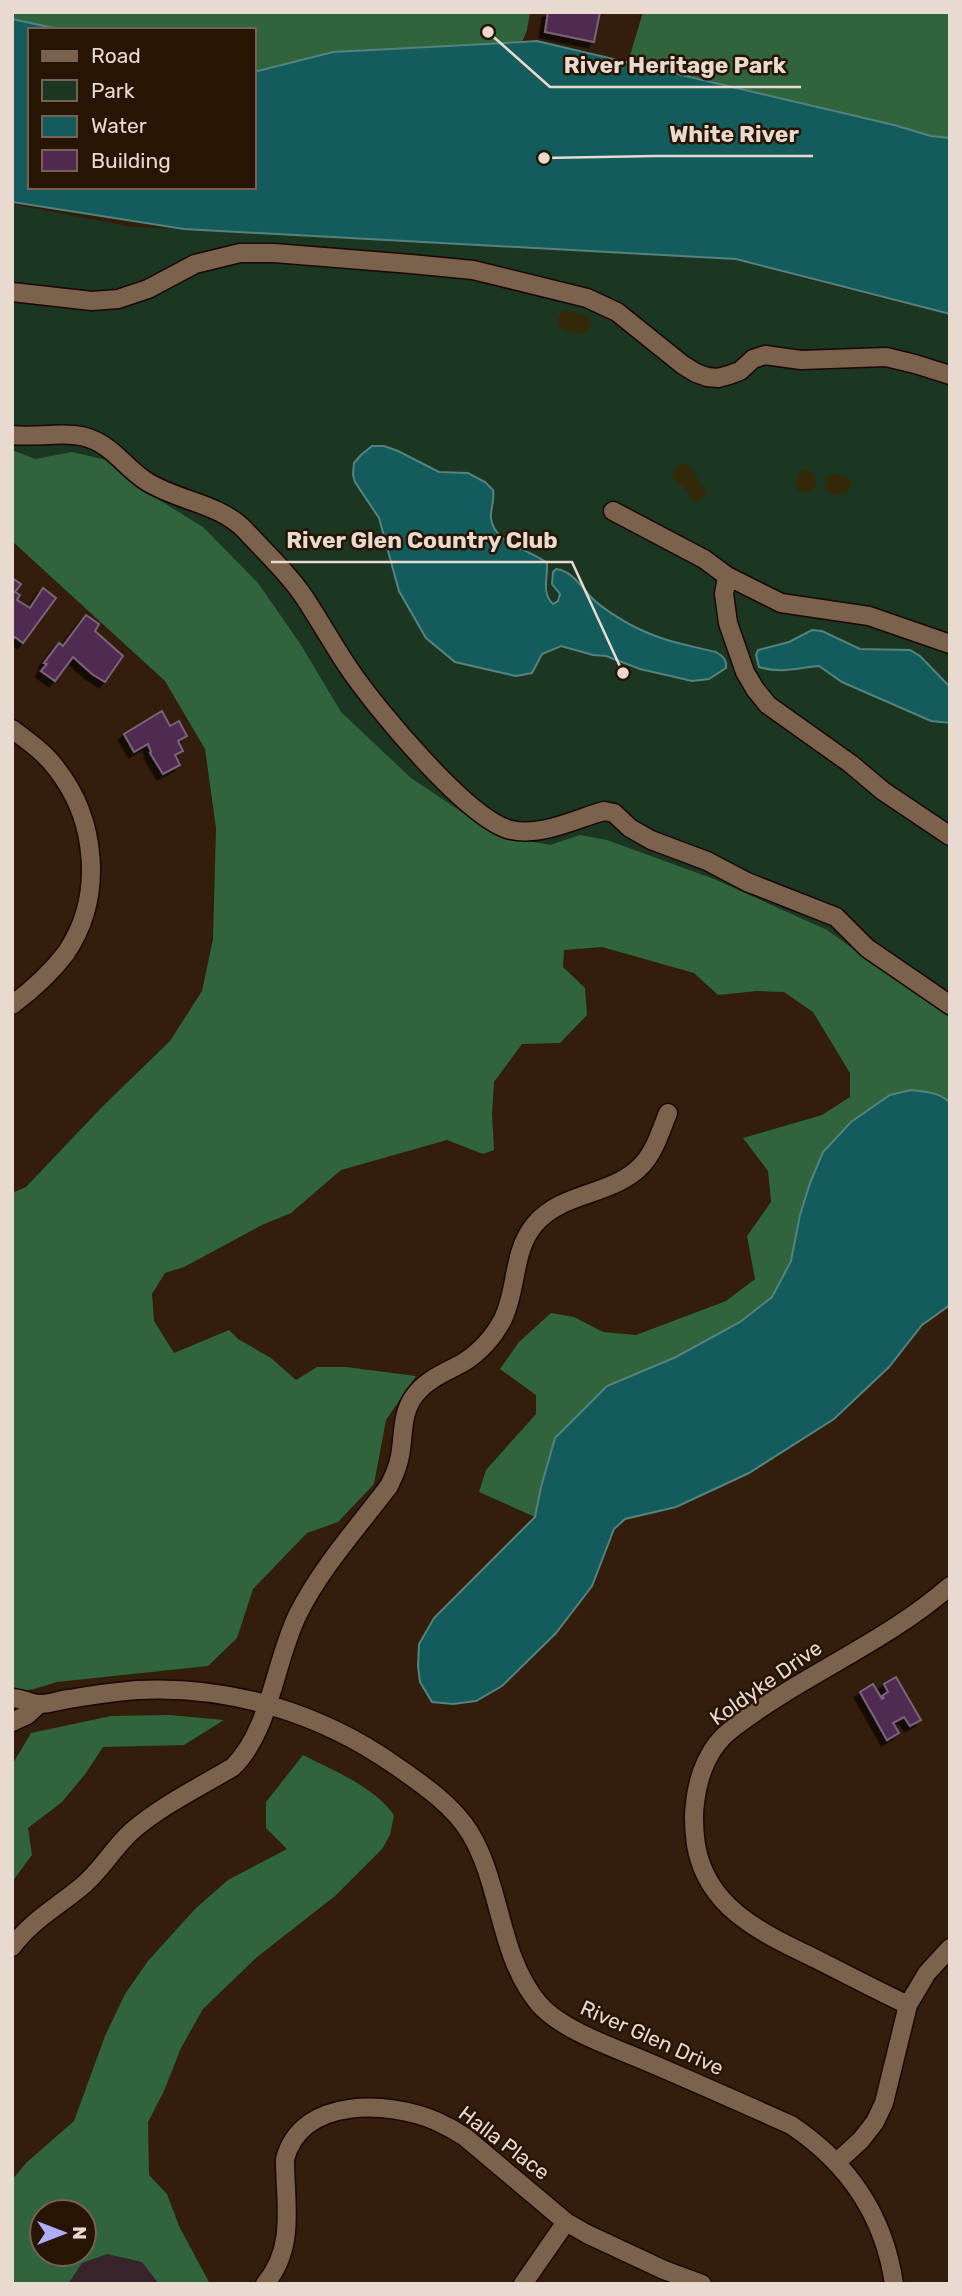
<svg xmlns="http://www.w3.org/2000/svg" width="962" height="2296" font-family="Rubik,sans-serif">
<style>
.commercial{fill:#37242a}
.green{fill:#1b3722}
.forest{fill:#30643d;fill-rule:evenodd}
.sand{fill:#322a08}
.water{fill:#145c5c;stroke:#54827e;stroke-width:2}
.building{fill:#502951;stroke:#7a637a;stroke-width:2;filter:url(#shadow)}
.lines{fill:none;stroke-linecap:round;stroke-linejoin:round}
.minor-casing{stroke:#190700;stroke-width:21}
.minor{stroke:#7a624d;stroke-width:18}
.labels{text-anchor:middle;stroke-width:5;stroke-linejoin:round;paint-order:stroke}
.street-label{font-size:21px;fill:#e8dace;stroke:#271402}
.leader{fill:none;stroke:#e8dace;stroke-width:2.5}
.callout-dot{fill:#e8dace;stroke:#271402;stroke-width:2.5}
.callout-label{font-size:23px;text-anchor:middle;font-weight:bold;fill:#e8dace;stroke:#271402;stroke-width:5;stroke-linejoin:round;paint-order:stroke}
</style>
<defs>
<filter id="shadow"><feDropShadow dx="-5.5" dy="5.5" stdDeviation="0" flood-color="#0009"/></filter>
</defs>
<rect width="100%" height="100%" fill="#321e0a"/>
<path class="commercial" d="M119,2187L192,2284H12L42,2254H84V2212Z"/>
<path class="green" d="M12,204L132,227L462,240L736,259L811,280L950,315V1026L519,856L381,793L12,469Z"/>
<path class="forest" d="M12,12H530L527,30L522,42L333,52L254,72V30H30L12,42Z
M643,12H950V142L894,125L628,62Z
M12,450L35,459L72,452L106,460L130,482L203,527L258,583L301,645L341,712L411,778L496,835L550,845L580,835L607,840L714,879L827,930L950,1018V1103L944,1097L932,1092L911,1090L890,1095L851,1122L823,1153L810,1183L800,1215L791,1261L772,1297L740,1322L676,1357L607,1386L555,1438L541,1487L535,1517L479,1492L486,1470L536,1414V1395L500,1369L519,1342L551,1313L574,1317L603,1332L636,1335L726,1301L755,1279L747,1236L771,1202L768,1171L743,1138L822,1115L850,1097V1073L813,1012L784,992L757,991L718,995L694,973L602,947L564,950L563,967L585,988L587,1015L560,1043L522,1044L494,1082L492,1114L494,1150L483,1154L447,1140L341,1170L291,1213L262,1225L184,1267L165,1273L152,1294L153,1307L154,1321L174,1353L229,1330L238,1339L271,1358L296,1380L317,1367H346L416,1376L386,1420L374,1484L338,1522L307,1533L253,1589L237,1638L208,1666L57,1682L34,1689L12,1693V1193L26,1187L102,1107L170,1041L202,991L213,939L216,828L205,749L165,681L12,541Z
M170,1715L224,1720L184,1745L103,1747L86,1773L62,1802L28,1828L32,1855L12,1882V1765L31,1733L111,1716Z
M303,1755C334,1771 373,1786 394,1815L390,1835L382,1849L335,1896L257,1957L203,2009L181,2048L164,2091L148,2122L149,2175L167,2194L179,2226L210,2284H159L142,2262L107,2254L82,2263L68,2284H12V2180L26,2163L74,2121L105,2036L125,1994L148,1961L195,1909L228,1880L287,1849L266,1828V1802ZM84,2212V2254H42V2212Z"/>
<path class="sand" d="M567,310L589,317L591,325L586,332C578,335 566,333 559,327L558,319L562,311Z
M683,463C700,469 692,476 705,488L706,494L700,501L692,500L684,487L674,480L673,470Z
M803,469L814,473L816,486L811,491L799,492L795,485L799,474Z
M837,474L848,477L851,483L849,490L842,495L832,494L825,490V480L829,475Z"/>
<path class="water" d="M12,19L63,30H30V187H254V70L258,71L333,52L522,42L537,41L894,125L931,136L950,138V314L736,259L184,229L12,202Z
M372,446H384L398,451L439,472L468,473L485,482L493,490C495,501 490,509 491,518C493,543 529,549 547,563C548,579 541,592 553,604L558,601L560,594L552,584L553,572L556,569C573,571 582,588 593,599C603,609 617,617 629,624C661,641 682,644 716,652C723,656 727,660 726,668L709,679L692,681L640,669L606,656L593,655L561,646L542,654L532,673L516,676L455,662L426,638L399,591L379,518L355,482L353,475L354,463L361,455Z
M812,630L822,631L860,649L910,650L920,656L950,687V723L931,721L842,682L819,666C797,668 781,674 759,667L756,655L758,650L789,642Z
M911,1090C926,1092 940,1092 950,1103V1305L922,1325L889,1367L834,1419L749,1473L676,1507L625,1519L614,1529L592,1586L556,1633L502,1686L476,1701L453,1704L432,1702L420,1682L418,1666L419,1644L434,1618L535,1517L541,1487L555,1438L607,1386L676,1357L740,1322L772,1297L791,1261L800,1215L810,1183L823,1152L851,1122L890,1095Z"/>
<path class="building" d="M548,12H600L594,42L545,32Z
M12,578L21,584L15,592L20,595L17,600L30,608L43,588L56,598L23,643L15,637L12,640Z
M86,615L99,624L95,631L123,656L105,682L92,674L73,657L55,681L41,671L47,664L44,663L59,643L63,646Z
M162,711L170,726L179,721L187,736L178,741L183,751L175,755L180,765L163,774L150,753L151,752L148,744L134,752L124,734Z
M896,1677L921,1720L910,1726L904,1717L893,1723L899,1733L887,1740L860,1692L873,1684L882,1699L884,1698L882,1696L888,1692L884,1684Z"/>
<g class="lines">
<defs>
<path id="minor" d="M12,292L92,301L118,299L148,289L195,264L240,253H274L411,264L473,270L587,298L617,312L683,365L696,373L707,377L718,378L729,375L740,371L753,359L765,355L801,360L886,357L915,364L950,375
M12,435C36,438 71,430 91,439C113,447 127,469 146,481C177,501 219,503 245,530C264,551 286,571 302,594C319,619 333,645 350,670C376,708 468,820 511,830C541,837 575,819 604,811L614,813L630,828L651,840L707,861L747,882L836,917L867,948L950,1005
M613,511L704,559L727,576L781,603L869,616L950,644
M727,576L724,594L728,623L745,672L755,689L768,705L851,764L883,791L950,836
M12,729C28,741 44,752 56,768C97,820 104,897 66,953C51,973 32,990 12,1005
M12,1698C21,1698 29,1703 38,1704C47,1705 60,1700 69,1699C92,1695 114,1692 137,1690C229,1685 321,1713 396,1766C422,1784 453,1805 470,1833C502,1886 498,1955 539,2004C564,2032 616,2048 650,2063C697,2083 744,2104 791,2125C848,2163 884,2215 894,2284
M12,1722L27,1715L39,1704
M12,1947C31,1921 57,1907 81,1887C101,1871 113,1848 132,1831C162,1805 200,1787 233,1767C271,1729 274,1663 298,1614C321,1568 358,1527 389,1486C394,1476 398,1467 400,1456C404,1435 401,1413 415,1395C428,1378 447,1372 464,1362C480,1352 494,1336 503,1319C518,1288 512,1251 535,1224C563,1191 613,1196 642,1165C655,1151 661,1130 668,1113
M908,2005C878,1991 848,1975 818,1960C765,1934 707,1910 696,1845C694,1831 693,1817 695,1803C698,1775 709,1746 732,1729C800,1676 885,1643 950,1586
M837,2162L861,2140L875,2122L884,2103L908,2005L927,1973L950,1948
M265,2284C296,2247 285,2204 285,2159C302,2096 389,2101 436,2121C447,2126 456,2131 465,2137L566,2222L587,2234L664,2270L702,2284
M523,2284L566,2222"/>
</defs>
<use href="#minor" class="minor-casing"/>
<use href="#minor" class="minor"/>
</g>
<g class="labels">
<g class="street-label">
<text transform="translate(766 1683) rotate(-35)" y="7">Koldyke Drive</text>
<text transform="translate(652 2038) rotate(24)" y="7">River Glen Drive</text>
<text transform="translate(504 2143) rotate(37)" y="7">Halla Place</text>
</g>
</g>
<path class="leader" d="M488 32L550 87H801M544 158L655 156H813M623 673L572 562H271"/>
<g class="callout-dot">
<circle cx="488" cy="32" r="7"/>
<circle cx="544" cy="158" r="7"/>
<circle cx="623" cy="673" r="7"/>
</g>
<g class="callout-label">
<text x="675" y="73">River Heritage Park</text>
<text x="734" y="142">White River</text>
<text x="422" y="548">River Glen Country Club</text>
</g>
<rect width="962" height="2296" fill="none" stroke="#e8dace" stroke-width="28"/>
<rect x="28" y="28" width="228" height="161" fill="#271402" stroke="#746354" stroke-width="2"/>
<rect x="42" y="51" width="35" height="10" fill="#7a624d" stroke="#746354" stroke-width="2"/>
<text x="91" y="63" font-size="21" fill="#e8dace">Road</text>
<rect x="42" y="80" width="35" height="21" fill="#1b3722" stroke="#746354" stroke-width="2"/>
<text x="91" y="98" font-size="21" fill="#e8dace">Park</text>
<rect x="42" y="116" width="35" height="21" fill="#145c5c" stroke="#746354" stroke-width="2"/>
<text x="91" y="133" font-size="21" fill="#e8dace">Water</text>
<rect x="42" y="150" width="35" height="21" fill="#502951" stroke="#746354" stroke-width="2"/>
<text x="91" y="168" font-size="21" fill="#e8dace">Building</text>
<g transform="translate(63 2233) rotate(90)"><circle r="33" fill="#271402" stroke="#746354" stroke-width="2"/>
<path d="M0-5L12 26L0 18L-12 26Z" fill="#b0aefa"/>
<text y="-10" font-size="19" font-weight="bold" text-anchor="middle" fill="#e8dace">N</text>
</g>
</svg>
